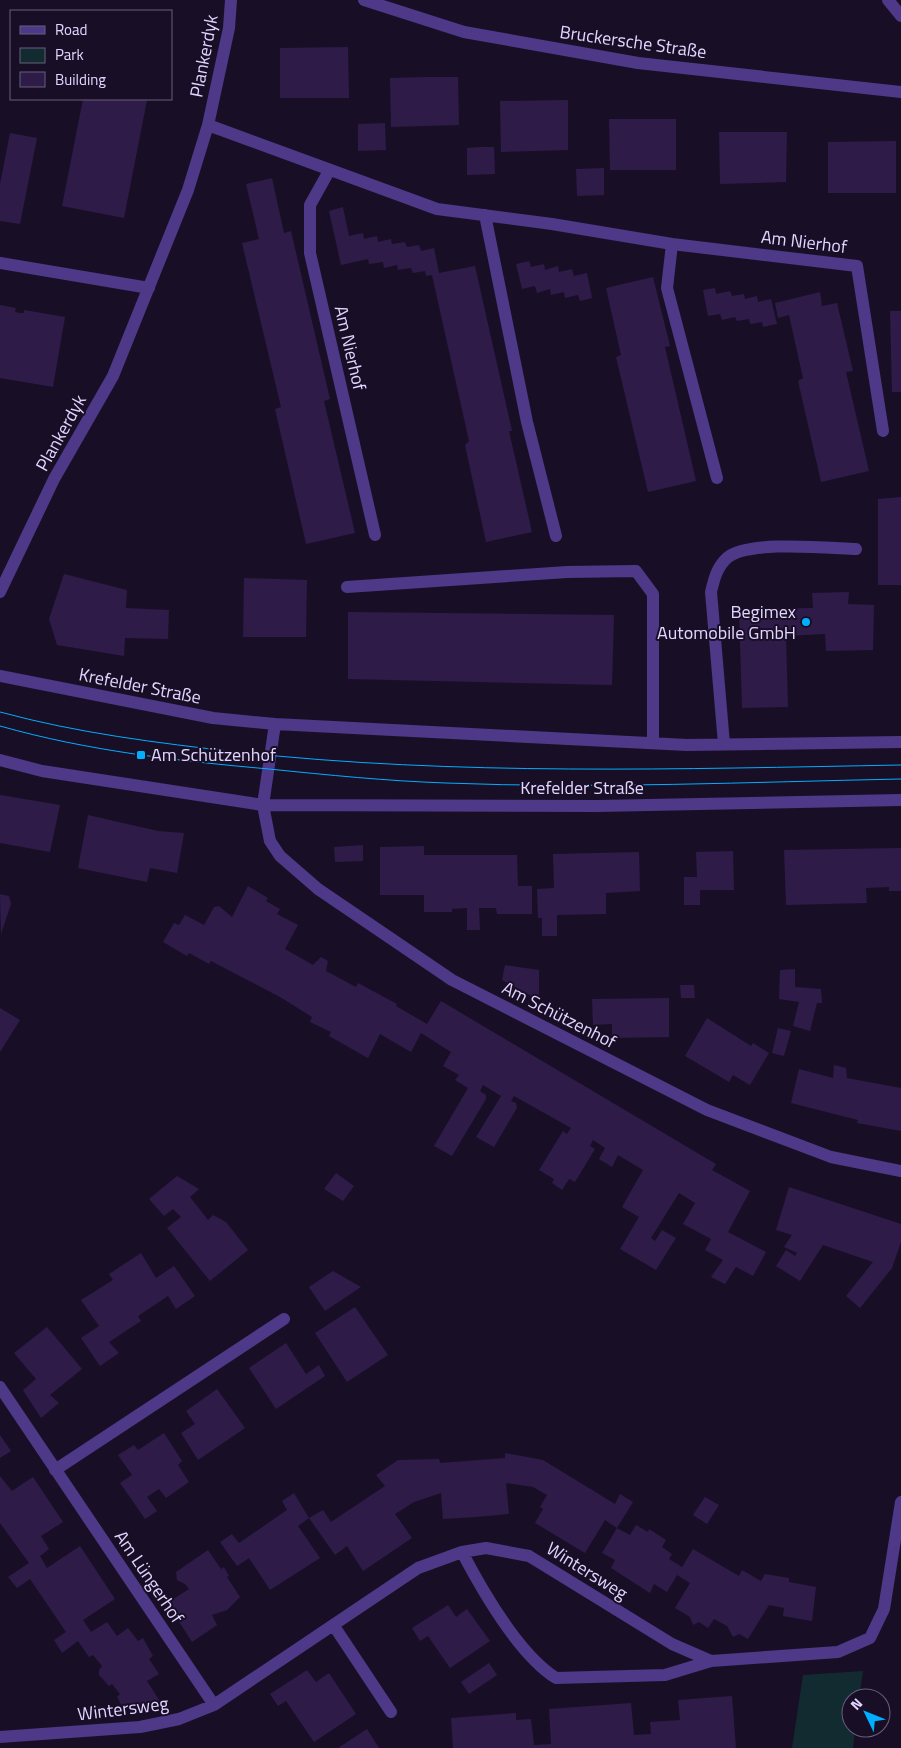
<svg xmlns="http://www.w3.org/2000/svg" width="901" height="1748" font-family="'Titillium Web',sans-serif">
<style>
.green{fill:#122b31}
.building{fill:#2e1b48}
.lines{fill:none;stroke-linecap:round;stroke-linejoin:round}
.minor{stroke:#4d3987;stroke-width:12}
.tram{stroke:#01aeff;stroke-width:1}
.poi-dot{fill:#01aeff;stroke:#180f27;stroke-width:2}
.labels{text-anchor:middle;stroke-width:4;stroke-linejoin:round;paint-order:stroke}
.street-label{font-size:18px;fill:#e3d5ff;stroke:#180f27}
.poi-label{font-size:18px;fill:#e3d5ff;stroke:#180f27;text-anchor:end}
</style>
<rect width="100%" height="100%" fill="#180f27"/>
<path class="green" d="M863,1671L859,1698H851V1728H855L853,1748H792L803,1675Z"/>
<path class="building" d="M348,47L349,98H280V48Z
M426,77H458L459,125L391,127L390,78Z
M83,99L147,100L124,218L62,206Z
M568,100V150L501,152L500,101Z
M609,119H676V170H610Z
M385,123L386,150L358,151V124Z
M719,132H787L786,182L720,184Z
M10,133L37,138L20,224L0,221V184Z
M896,141V193H828V142Z
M481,147H494L495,174L467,175V148Z
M604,168V195L577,196L576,169Z
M272,178L284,233L291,231L330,399L324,401L355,533L306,544L275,409L281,407L242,243L259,239L246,184Z
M343,207L349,236L363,233L364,239L377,236L378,242L391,239L392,244L405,242L407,247L419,245L421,251L434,248L439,273L475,266L512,431H509L532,532L486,542L465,445L469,441L432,275L426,276L425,271L413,273L411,268L398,270L397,265L384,268L383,262L369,264L368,259L341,265L329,211Z
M529,261L531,267L544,264L545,270L558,266L559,272L572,269L574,276L587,273L592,298L580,301L578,295L565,298L564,292L551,295L550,289L537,293L535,286L522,289L516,264Z
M653,277L670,346L665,347L696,481L648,492L616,357L621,355L606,288Z
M715,288L716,294L730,291L732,296L744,294L745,299L757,296L758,302L771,299L777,324L763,327L762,322L750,324L749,319L737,321L735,317L722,320L720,314L708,316L703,290Z
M820,292L822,306L837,303L853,371L846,372L869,471L821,482L798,381L803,378L789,315L778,318L775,303Z
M0,305L16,308L15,312L20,313H24V310L65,317L53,387L0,378Z
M890,311H901V392H892Z
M901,497V585H878V499Z
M64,574L127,590L126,608L169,610L168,639L125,638L124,656L57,645L49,619Z
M244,578L307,580L306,637H243Z
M849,592L848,604L874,605L873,650L826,651L825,634L786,636L788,707L742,708L739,609L813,608L812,593Z
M348,612L614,615L612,685L348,679Z
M0,795L60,805L50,852L0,843Z
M88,815L158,831L184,833L177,873L150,868L147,882L78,868Z
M363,845V861L335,862L334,847Z
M424,846V855H517L518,886H532V914H497L496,908H479L480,930H467V908L452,909V912H424V895H380V847Z
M901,848V891H889V887L866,888L867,903L786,905L784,850Z
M733,851L734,890H700V905H684V877H697L696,852Z
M639,852L640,891L606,893V914L557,915V936H542V918H538L537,889L554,888L553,854Z
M248,886L268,898L266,901L280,909L277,914L298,925L285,949L313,965L321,957L328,961L326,971L356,987L358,983L397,1004L396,1006L427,1024L441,1001L716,1164L712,1170L750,1191L728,1232L766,1252L753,1276L736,1267L725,1284L711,1277L723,1260L705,1250L711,1239L683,1224L695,1203L679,1193L651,1238L655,1241L662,1230L676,1238L656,1270L620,1249L639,1217L622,1207L643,1170L618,1155L612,1167L599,1159L605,1148L593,1140L590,1146L595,1149L575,1182L569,1179L562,1190L552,1183L554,1179L539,1170L563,1131L567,1134L571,1128L514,1096L511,1101L516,1103L517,1108L494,1147L476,1137L501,1096L483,1085L480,1091L486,1095V1099L452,1156L434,1146L468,1088L455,1080L459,1075L443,1066L451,1052L421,1033L411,1052L380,1034L368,1058L329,1036L331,1032L310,1022L312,1017L280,997L211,961L209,964L189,953L187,956L163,942L174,923L179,925L185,915L204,925L214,907L219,906L232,917Z
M0,894L9,896L11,904L1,934Z
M505,965L539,970V1000L502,980Z
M795,969V987L821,989L822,1003H817L810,1031L793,1026L799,1002L779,999L780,970Z
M680,985H694L695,998H681Z
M669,998V1037L612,1038V1024L593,1025L592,999Z
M0,1008L20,1020L0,1052Z
M707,1018L751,1046L753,1043L769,1053L750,1085L733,1075L729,1082L685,1056Z
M778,1028L791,1031L784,1056L772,1053Z
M834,1065L846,1068L847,1078L901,1088V1131L857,1123L858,1120L791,1103L799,1069L833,1078Z
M336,1173L354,1186L343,1201L324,1189Z
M177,1176L199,1189L190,1197L208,1220L213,1215L226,1222L248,1250L210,1281L167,1228L181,1217L173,1209L164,1216L149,1199Z
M789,1187L901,1224V1242L892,1268L860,1308L846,1296L873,1262L823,1245L800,1281L776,1266L786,1250L795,1256L797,1253L784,1247L792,1235L776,1230Z
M141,1253L156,1278L174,1266L195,1296L176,1309L168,1296L138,1316L141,1321L109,1342L119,1353L100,1366L81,1338L99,1326L81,1300L113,1280L109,1274Z
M333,1271L361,1287L325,1311L309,1287Z
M355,1307L388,1355L347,1382L315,1333Z
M47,1327L82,1369L50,1395L59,1403L41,1418L23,1390L36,1379L14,1353Z
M286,1343L306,1374L319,1365L325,1376L276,1409L249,1368Z
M217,1389L245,1428L198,1460L181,1433L195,1424L186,1411Z
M164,1433L182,1461L178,1465L189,1482L166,1498L159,1489L147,1497L157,1511L145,1519L120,1483L132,1475L118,1455L134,1445L138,1450Z
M0,1435L11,1451L0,1458Z
M505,1453L543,1460L615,1504L620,1494L633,1502L617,1528L605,1520L585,1553L535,1523L543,1509L540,1507L547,1495L533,1487L506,1483L509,1514L476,1517L443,1519L441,1493L414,1502L395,1514L412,1538L363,1571L347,1546L335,1555L309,1518L323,1510L331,1522L385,1486L376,1475L398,1460L439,1459L440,1463L505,1458Z
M0,1476L12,1491L33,1477L63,1522L41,1536L49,1549L40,1556L47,1568L80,1546L115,1599L83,1620L91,1632L107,1622L117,1636L128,1628L138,1641L143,1638L153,1656L149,1659L159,1674L147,1681L161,1703L123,1708L117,1697L120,1694L112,1684L109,1686L99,1675V1670L102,1666L93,1655L89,1657L78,1641L62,1653L54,1640L66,1632L30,1579L17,1588L8,1577L29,1563L0,1523Z
M294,1493L309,1518L298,1526L320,1558L270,1590L249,1558L237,1566L220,1542L232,1534L239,1543L287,1510L282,1501Z
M705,1497L719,1505L707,1524L693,1515Z
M636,1525L648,1532L649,1529L666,1540L662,1547L672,1554L669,1559L682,1567L693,1549L739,1576L742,1570L761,1581L765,1574L789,1578V1582L816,1587L812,1621L783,1616L784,1608L769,1605L748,1639L739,1634L733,1637L727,1626L714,1619L708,1628L699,1622L693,1625L690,1617L675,1608L690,1583L677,1575L667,1592L654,1584L650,1593L611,1568L615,1560L602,1553L617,1528L630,1535Z
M208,1550L221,1569L224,1567L229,1576L227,1577L240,1597L227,1610L212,1615L217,1625L192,1642L167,1603L189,1589L185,1584L177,1580L176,1572Z
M448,1605L456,1617L467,1609L490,1641L450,1668L428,1636L420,1641L412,1628Z
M489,1663L497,1675L469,1694L461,1682Z
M307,1670L316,1682L329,1673L356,1714L314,1742L286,1701L278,1706L270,1694Z
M732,1696L736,1748H453L451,1718L516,1713V1720L531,1719L534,1745L551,1744L549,1709L631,1703L634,1735L651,1734L650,1722L680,1720L678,1700Z
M367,1729L379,1748H338Z"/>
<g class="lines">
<path class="minor" d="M364,0L464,32L638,63L901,92
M888,0L901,16
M208,125L437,209L552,224L672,244L857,266L883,431
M329,171L310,205V253L375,535
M485,215L527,422L556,536
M672,244L667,288L717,478
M0,263L149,288
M347,587L567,572L636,571L653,594V743
M0,592L54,479L113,376L188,190L208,125L229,28L231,0
M0,676L213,718L275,724L687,745L901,742
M275,724L263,805L270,841L280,856L318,889L452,980L707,1110L831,1157L901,1171
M724,744L711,592C714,579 717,567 727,558C747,540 828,548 856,549
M0,760L42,771L263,805L597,806L901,800
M0,1387L214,1705
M55,1470L284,1319
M462,1552C483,1592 518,1654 556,1678L665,1675L711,1661
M334,1626L391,1712
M0,1737L140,1727L179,1719L214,1705L418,1568L462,1552L486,1548L529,1556L672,1644L711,1661L838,1652L870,1638L884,1609L901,1502"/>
<path class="tram" d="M0,712C77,733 158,743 237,752C458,776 679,769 901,765
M0,726C88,751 179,761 269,769C328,775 387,781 446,783C597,789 750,782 901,779"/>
</g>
<g class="poi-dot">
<circle cx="806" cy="622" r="5"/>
<rect x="136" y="750" width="10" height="10" rx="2.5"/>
</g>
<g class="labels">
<g class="street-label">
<text transform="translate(633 42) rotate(8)" y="6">Bruckersche Straße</text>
<text transform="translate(204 56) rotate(-79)" y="6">Plankerdyk</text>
<text transform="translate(804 242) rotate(7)" y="6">Am Nierhof</text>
<text transform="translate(350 348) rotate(77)" y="6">Am Nierhof</text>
<text transform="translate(61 433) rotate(-61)" y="6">Plankerdyk</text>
<text transform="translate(140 686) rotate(11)" y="6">Krefelder Straße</text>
<text x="582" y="794">Krefelder Straße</text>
<text transform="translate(559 1015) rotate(27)" y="6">Am Schützenhof</text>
<text transform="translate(587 1571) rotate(32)" y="6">Wintersweg</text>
<text transform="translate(149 1577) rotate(56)" y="6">Am Lüngerhof</text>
<text transform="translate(123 1709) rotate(-7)" y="6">Wintersweg</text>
</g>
<g class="poi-label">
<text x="796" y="618">Begimex<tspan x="796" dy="21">Automobile GmbH</tspan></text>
<text x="151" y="761" text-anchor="start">Am Schützenhof</text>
</g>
</g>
<rect x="10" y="10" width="162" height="90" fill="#180f27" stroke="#695e7d"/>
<rect x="20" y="26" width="25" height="8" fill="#4d3987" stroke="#695e7d"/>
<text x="55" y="35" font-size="15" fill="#e3d5ff">Road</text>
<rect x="20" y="48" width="25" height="15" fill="#122b31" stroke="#695e7d"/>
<text x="55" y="60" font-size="15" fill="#e3d5ff">Park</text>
<rect x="20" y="72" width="25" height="15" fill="#2e1b48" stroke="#695e7d"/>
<text x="55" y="85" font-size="15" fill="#e3d5ff">Building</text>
<g transform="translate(866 1713) rotate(313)"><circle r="24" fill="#180f27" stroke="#695e7d"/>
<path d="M0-4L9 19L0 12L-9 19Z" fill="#01aeff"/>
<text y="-8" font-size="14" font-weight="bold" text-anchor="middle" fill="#e3d5ff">N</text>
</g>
</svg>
